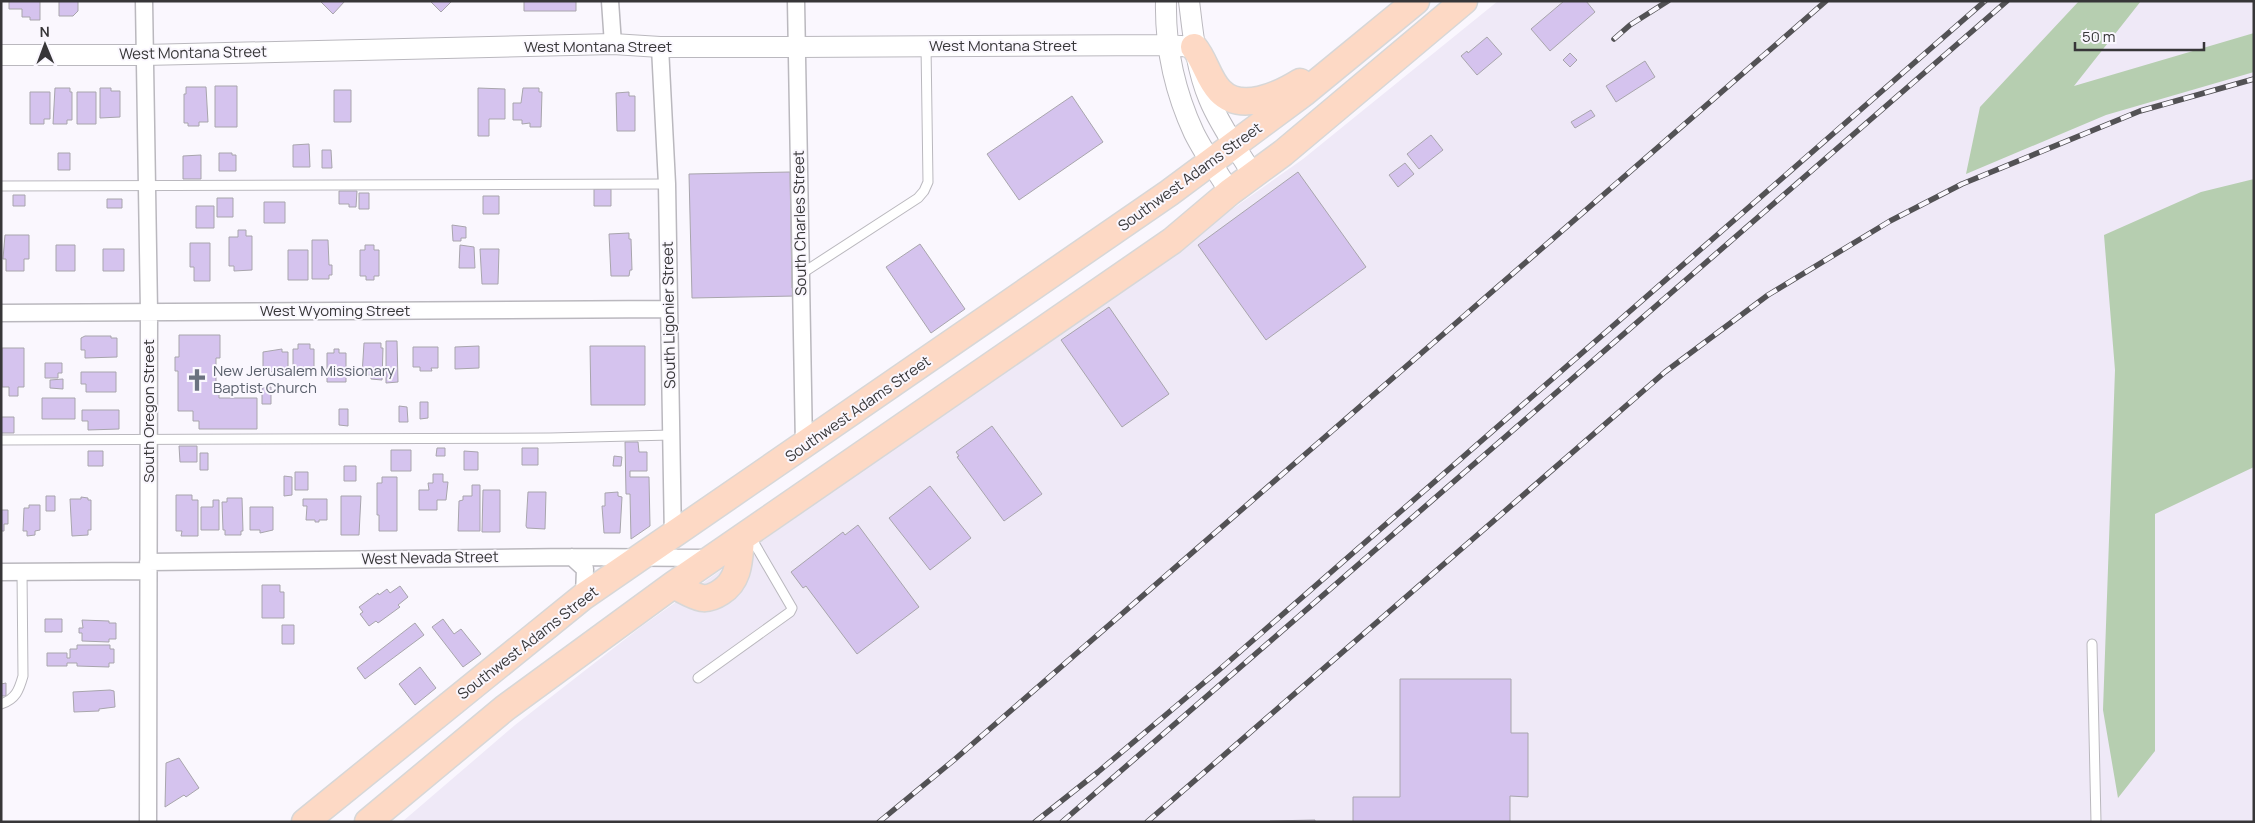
<svg xmlns="http://www.w3.org/2000/svg" width="2255" height="823" font-family="Manrope,sans-serif">
<style>
.built{fill:#efe9f7}
.green{fill:#b6ceb0}
.building{fill:#d5c3ee;stroke:#a8a5ac}
.lines{fill:none;stroke-linecap:round;stroke-linejoin:round}
.service-casing{stroke:#bab8be;stroke-width:11}
.minor-casing{stroke:#bab8be;stroke-width:19}
.tertiary-casing{stroke:#bab8be;stroke-width:22}
.primary-casing{stroke:#d7d7d7;stroke-width:29}
.service{stroke:#fff;stroke-width:9}
.minor{stroke:#fff;stroke-width:16}
.tertiary{stroke:#fff;stroke-width:20}
.primary{stroke:#fdd9c5;stroke-width:26}
.rail-casing{stroke:#535255;stroke-width:5.5}
.rail{stroke:#faf7fe;stroke-width:4;stroke-dasharray:11;stroke-linecap:butt}
.labels{text-anchor:middle;stroke-width:4;stroke-linejoin:round;paint-order:stroke}
.street-label{font-size:15px;fill:#373638;stroke:#faf7fe}
.worship-label{font-size:15px;fill:#5b616d;stroke:#faf7fe;text-anchor:start}
</style>
<rect width="100%" height="100%" fill="#faf7fe"/>
<path class="built" d="M1498,1H2254V822H402L515,725L642,626L1303,159Z"/>
<path class="green" d="M2079,1H2141L2074,86L2254,33V72L2106,115L1966,174L1980,107Z
M2254,179V467L2155,514V751L2118,798L2103,710L2115,370L2104,235L2201,192Z"/>
<path class="building" d="M9,1H40V20H30V17H22V9H9Z
M59,1H78V11L73,16H59Z
M320,1H345L333,14Z
M430,1H452L441,12Z
M524,1H576V11H524Z
M1564,1H1586L1595,12L1550,51L1531,29Z
M1487,37L1502,54L1477,75L1461,56L1467,51L1468,53Z
M1570,53L1577,60L1570,67L1563,60Z
M1645,61L1655,77L1616,102L1606,86Z
M215,86H237V127H215Z
M186,87H206L208,122H199V126H188V123H184V94H186Z
M55,88H70V92H72V120H67V124H53Z
M100,88H111V91H120V117L100,118Z
M478,88L505,89V119H489V136H478Z
M523,88H539V92H542L541,127H530V123L522,124V120H513V103H521Z
M334,90H351V122H334Z
M30,92H50V119H44V124H30Z
M77,92H96V124H77Z
M629,92V96H635V131H617L616,93Z
M1072,96L1103,142L1019,200L987,154Z
M1591,110L1595,116L1575,128L1571,122Z
M1431,135L1443,150L1419,169L1407,154Z
M309,144L310,167H293V145Z
M322,150H331L332,168H322Z
M58,153H70V170H58Z
M219,153H232V155H236V171H219Z
M201,155V179H183V156Z
M1405,163L1414,174L1398,187L1389,175Z
M790,172L792,288L794,287L795,296L692,298L689,174Z
M1298,172L1366,267L1266,340L1198,245Z
M594,189H611V206H594Z
M339,191H357L356,207H349V204H339Z
M359,193H369V209H359Z
M13,195H25V206H13Z
M483,196H499V214H483Z
M217,198H233V217H217Z
M107,199H122V208H107Z
M264,202H285V223H264Z
M196,206H214V228H196Z
M452,225L466,227V238H461V241H453Z
M238,230H246V236H252V270L234,271V266H229V237H238Z
M629,233V239H631L632,270H630L629,276H611L609,234Z
M5,235H29V259H24V271H6V259H3Z
M312,240H328L329,265H332V275H329V279H312Z
M190,243H210V281H194V267H190Z
M920,244L965,309L931,333L886,267Z
M56,245H75V271H56Z
M365,245H374V250H379V276H374V280H366V276H360V250H365Z
M460,245L474,247L475,268H459Z
M103,249H124V271H103Z
M480,249H499L498,284H482Z
M288,250H308V280H288Z
M1109,307L1169,394L1122,427L1061,340Z
M179,335H220V358H216V389H219V398H257V429H199V421H193V411H178V371H175V357H179Z
M85,336H111V338H117V357L85,358V350H81V338Z
M386,341H397L398,382L386,383Z
M364,343H381V348H383L382,380L371,379V375H362Z
M298,344H310V349H314V375H293V349H298Z
M479,346V368L455,369V347Z
M590,346H645V405H591Z
M413,347H438V368H431L432,371H420V367H413Z
M2,348H24V387H18V396H9V387H2Z
M282,349V352H288V371L263,372V352Z
M334,349H339V353H346V382H327V353H334Z
M45,363H62V373H58V378H45Z
M81,372H116V392H86V384H81Z
M63,379V389L50,388V380Z
M271,387V404H262V388Z
M42,398H75V419H42Z
M420,402H428V418L420,419Z
M399,406L407,407L408,422H399Z
M339,409H348V426L339,425Z
M82,410H119V429L88,430V421H82Z
M1,417H14V433H1Z
M992,426L1042,494L1004,521L957,457L959,456L956,452Z
M625,442H638L639,452H647V471H630V477H649L650,526L631,539L630,494H626Z
M179,446H197V462H180Z
M437,448H445V456H436Z
M522,448H538V465H522Z
M391,450H411V471H391Z
M88,451H103V466H88Z
M464,451L478,452V470H464Z
M200,453H208V470H200Z
M614,456L622,457L621,466H613Z
M344,466H356V481H344Z
M295,472H308V490H295Z
M433,474H443V482H448L446,500H437V510H419V490H429L428,483H433Z
M284,476L292,477V495L284,496Z
M382,477H397V531H379V515H377V483H382Z
M472,485H480V531H458L459,501L463,500V496H472Z
M930,486L971,538L930,570L889,518Z
M483,490H500V532H482Z
M528,492H546L545,529L527,528L526,526Z
M618,492V496L622,497L620,533H604L602,506H605V493Z
M176,495H192V500H198V536H181L182,531H176Z
M46,496H55V511H46Z
M341,496H361L359,535H341Z
M81,497L88,498V500H91V530H88V535L72,536L70,499H81Z
M227,498H242L243,531H241V535H225V530H223L222,502H227Z
M303,499H327V520H319V522H315V520H306L307,506H303Z
M213,500H219V530H201V507H213Z
M1,503V510H8V524H4V531H1Z
M29,505H40V530L35,531V535L27,536V531H23L24,508H29Z
M250,507H273V530L260,533V530H250Z
M858,525L919,607L857,654L806,586L803,588L791,572L843,532L845,535Z
M262,585H280V592H284V618H262Z
M400,586L408,597L398,605L400,607L378,623L376,621L369,626L360,614L363,612L359,607L378,593L379,595L387,589L390,593Z
M45,619H62V632H45Z
M443,619L454,634L461,629L481,654L463,667L432,627Z
M82,620L109,621V623H116V639H109V642L82,641V633H79V628H83Z
M415,623L424,635L365,679L357,668Z
M282,625H294V644H282Z
M77,645H110V649H114V663H109V667L77,666V663H67V666H47V653H67V658H70V649H77Z
M420,667L436,688L415,705L399,684Z
M1400,679H1511V733H1528V797L1510,796V822H1353V797H1400Z
M6,683V696H1V684Z
M110,690L114,691L115,707L99,709V711L74,712L73,692Z
M179,758L199,788L186,797L184,795L165,807L166,763Z
M1315,820V822H1270V821Z"/>
<g class="lines">
<defs>
<path id="service" d="M1,186L667,184
M801,274L918,198L924,191L928,182L926,46
M1,440L550,438L671,435
M2092,644L2096,822
M698,678L790,612L792,608L750,536
M1,704C16,699 19,690 23,676L22,572"/>
<path id="minor" d="M144,1L149,312L148,822
M610,1L613,44
M796,1L804,446
M660,47L667,184L673,540
M1,313L669,309
M572,557L585,569L584,596
M148,562L572,557L711,558
M1,572L148,571"/>
<path id="tertiary" d="M1166,1C1165,46 1175,92 1194,133C1204,153 1218,173 1230,192
M1189,1C1193,34 1196,68 1209,99C1220,126 1238,150 1253,175
M1,55H144L613,44L660,47H797L1167,45L1194,47"/>
<path id="primary" d="M1194,47C1205,60 1208,79 1220,91C1241,113 1279,95 1300,82
M673,585C682,589 692,596 702,598C709,599 715,596 721,592C740,580 739,559 741,539
M305,822L584,596L1169,193L1305,92L1416,1
M368,822L505,708L673,585L1172,241L1230,192L1283,153L1464,1"/>
</defs>
<use href="#service" class="service-casing"/>
<use href="#minor" class="minor-casing"/>
<use href="#tertiary" class="tertiary-casing"/>
<use href="#primary" class="primary-casing"/>
<use href="#service" class="service"/>
<use href="#minor" class="minor"/>
<use href="#tertiary" class="tertiary"/>
<use href="#primary" class="primary"/>
<defs>
<path id="rail" d="M1614,39L1630,25L1668,1
M879,822L954,760L1826,1
M1035,822L1098,772L1219,670L1985,1
M1062,822L2007,1
M1147,822L1665,372L1768,295L1890,221L1962,184L2140,111L2254,79"/>
</defs>
<use href="#rail" class="rail-casing"/>
<use href="#rail" class="rail"/>
</g>
<defs>
<symbol id="church-bare" viewBox="-9 -9 18 18"><path d="M-1.2-6h2.4v3.5h3.3v2.4h-3.3V6h-2.4V-.1h-3.3v-2.4h3.3Z" fill="#6b7280" stroke="#faf7fe" stroke-width="2.5" paint-order="stroke"/></symbol>
</defs>
<g fill-rule="evenodd">
<use href="#church-bare" x="181" y="364" width="32" height="32"/>
</g>
<g class="labels">
<g class="street-label">
<text x="1003" y="51">West Montana Street</text>
<text x="598" y="52">West Montana Street</text>
<text transform="translate(193 53) rotate(-1)" y="5">West Montana Street</text>
<text transform="translate(1190 177) rotate(-36)" y="5">Southwest Adams Street</text>
<text transform="translate(800 223) rotate(-91)" y="5">South Charles Street</text>
<text x="335" y="316">West Wyoming Street</text>
<text transform="translate(669 315) rotate(-91)" y="5">South Ligonier Street</text>
<text transform="translate(858 409) rotate(-35)" y="5">Southwest Adams Street</text>
<text transform="translate(149 411) rotate(-90)" y="5">South Oregon Street</text>
<text transform="translate(430 558) rotate(-1)" y="5">West Nevada Street</text>
<text transform="translate(528 643) rotate(-38)" y="5">Southwest Adams Street</text>
</g>
<g class="worship-label">
<text x="213" y="376">New Jerusalem Missionary<tspan x="213" dy="17">Baptist Church</tspan></text>
</g>
</g>
<rect width="2255" height="823" fill="none" stroke="#373638" stroke-width="5"/>
<g transform="translate(45 45) rotate(359)" stroke="#faf7fe" stroke-width="4" paint-order="stroke">
<path d="M0-4L9 19L0 12L-9 19Z" fill="#373638"/>
<text y="-8" font-size="14" font-weight="bold" text-anchor="middle" fill="#373638">N</text>
</g>
<path d="M2075 42v8h129v-8" fill="none" stroke="#373638" stroke-width="2.5"/>
<text x="2082" y="42" font-size="15" fill="#373638" stroke="#faf7fe" stroke-width="4" paint-order="stroke">50 m</text>
</svg>
